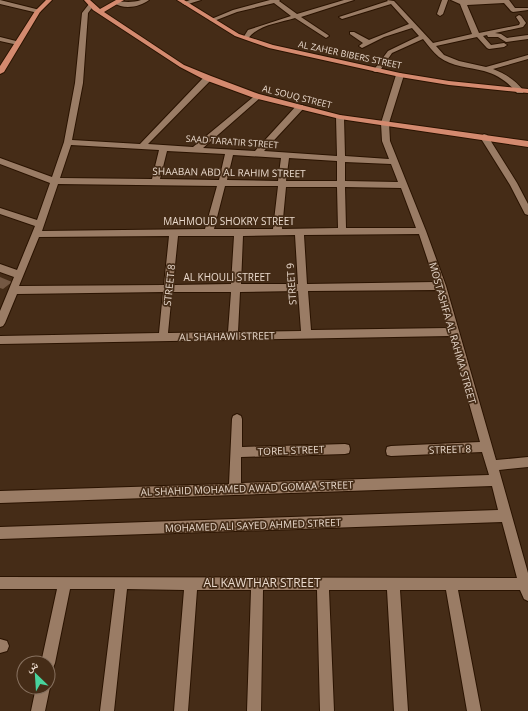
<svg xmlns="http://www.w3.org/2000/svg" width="528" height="711" font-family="'Open Sans','Noto Naskh Arabic',sans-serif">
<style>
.building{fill:#745843}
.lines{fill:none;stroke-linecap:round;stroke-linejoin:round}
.minor-casing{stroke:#2a1301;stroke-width:2}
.major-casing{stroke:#2a1301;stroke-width:2}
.minor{fill:#9a7c65;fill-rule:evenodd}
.major{fill:#d48a6f;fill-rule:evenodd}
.labels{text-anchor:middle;stroke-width:3.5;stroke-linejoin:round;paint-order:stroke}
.far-street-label{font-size:9px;fill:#e9d9cc;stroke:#452c17}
.street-label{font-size:10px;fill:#e9d9cc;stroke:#452c17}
.near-street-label{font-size:12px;fill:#e9d9cc;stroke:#452c17}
</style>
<rect width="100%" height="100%" fill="#452c17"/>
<path class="building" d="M0,277L12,282L3,289L0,288Z"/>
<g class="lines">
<defs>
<path id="minor" d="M0,0L40,10L41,11L38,13L0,4Z
M141,0H149C140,7 124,10 114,3C118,0 131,4 141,0Z
M190,0H201L185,5L182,3Z
M270,0H280L279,1L297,14L344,0H354L301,17L328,35L329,36L326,38L295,18C279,23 257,25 248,39H244L243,38L248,30L291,16L274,3L237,12L214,21L209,20L233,10Z
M387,0L394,1L433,43L472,34L460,4L451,0H509L515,8H528V10L513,12L511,11L504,3L467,5L479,33L519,25L520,23L516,17L519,15L521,16L526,23L523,27L495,33L501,34L507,38L528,35V39L506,42L498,37H488L487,35L483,36L491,45L504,43L507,45L504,47L489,49L487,48L477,37L436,46L444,55L459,61L486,67L528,55V59L493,69C506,74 515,80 524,91L523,93H517C508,82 498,75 484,71C469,67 452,67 439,57C433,52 428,45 423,39L392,53L379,72H375L373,71L388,51L419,36L412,28L384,37L362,48L359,46L363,43L350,34V32H354L369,40L409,24L391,4L342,19L339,17L388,1Z
M442,0H448L443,14L440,16L437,14Z
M89,4L94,5L88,13L83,83L72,140L140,144L205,76H211V80L148,144L193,147L257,94L261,96L260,98L203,148L255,151L297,105H303V109L264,151L337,156L336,117L340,115L344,117L345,156L389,159L382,141L381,123L396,75L400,73L404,75L389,123L390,141L426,231L446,286L496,460L528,457V467L499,470L528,573V601L524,599L520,590H458L481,711H467L446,590H400L408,711H394L387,590H329L334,711H320L317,590H263L261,711H247L251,590H197L188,711H174L184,590L127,589L114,711H100L115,589H70L55,663L53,668L48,670V663H41L57,589H0V577L517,578L502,522L0,539V527L498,510L492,486L0,503V491L229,484L232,419L233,416L237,414L241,416L242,419V447L345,444L349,445L350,449L349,453L345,454L241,457V483L489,475L482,452L391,456L387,455L386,451L387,447L391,446L480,442L450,336L0,344V336L159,333L163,292L17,294L5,323L3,326L0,327V311L14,277L0,272V264L17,270L35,226L0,214V208L37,220L50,183L0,164V158L52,177L64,142L75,83L82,13ZM71,145L159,150L152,179L60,178ZM167,151L225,154L219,180L160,179ZM233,155L281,158L278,181L227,180ZM289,158L337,161V181H286ZM345,162L391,164L398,182L345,181ZM58,184L217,186L205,229L42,231ZM225,186H278L273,229H214ZM286,187H337L338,228L282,229ZM345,187L401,188L416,228H346ZM419,234L435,282L307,284L304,235ZM295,235L298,284H241L243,236ZM169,236L164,285L19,286L39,237ZM178,236H234L231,284L173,285ZM437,290L448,328L311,330L308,291ZM298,291L301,331L238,332L240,292ZM172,292H231L228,332L168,333Z
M0,37L20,42L21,43L18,45L0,41Z
M484,134L487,135L517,183L528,204V215L525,214L510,185L480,137Z
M0,639L7,641L9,646L7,651L0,653Z
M48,683L50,687L45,711H31L36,687H48Z"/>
<path id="major" d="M46,0H52L40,12L4,72L0,74V66L35,11Z
M84,0H90L100,9L116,0H124L104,12L184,65L211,76L259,94L340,115L528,141V147L340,119L254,98L205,80L180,67L93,10Z
M177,0H184L239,34L273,45L400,73L449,81L528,89V93L449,85L400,77L269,48L235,36Z"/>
</defs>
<use href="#minor" class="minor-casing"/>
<use href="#major" class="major-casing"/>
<use href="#minor" class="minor"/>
<use href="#major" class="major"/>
</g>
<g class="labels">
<g class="far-street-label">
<text transform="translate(350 55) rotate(12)" y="3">AL ZAHER BIBERS STREET</text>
<text transform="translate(297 97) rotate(14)" y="3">AL SOUQ STREET</text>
<text transform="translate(232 142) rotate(4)" y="3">SAAD TARATIR STREET</text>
</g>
<g class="street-label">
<text transform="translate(229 172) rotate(1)" y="4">SHAABAN ABD AL RAHIM STREET</text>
<text x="229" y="225">MAHMOUD SHOKRY STREET</text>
<text x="227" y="281">AL KHOULI STREET</text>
<text transform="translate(291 284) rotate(-94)" y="4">STREET 9</text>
<text transform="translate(169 285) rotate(-84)" y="4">STREET 8</text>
<text transform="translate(453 333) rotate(74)" y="4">MOSTASHFA AL RAHMA STREET</text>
<text transform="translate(227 336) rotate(-1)" y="4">AL SHAHAWI STREET</text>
<text transform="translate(450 449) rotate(-2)" y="4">STREET 8</text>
<text transform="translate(291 450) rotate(-2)" y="4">TOREL STREET</text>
<text transform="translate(247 488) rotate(-2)" y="4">AL SHAHID MOHAMED AWAD GOMAA STREET</text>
<text transform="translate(253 525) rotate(-2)" y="4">MOHAMED ALI SAYED AHMED STREET</text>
</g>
<g class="near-street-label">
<text x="262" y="587">AL KAWTHAR STREET</text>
</g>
</g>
<g transform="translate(36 675) rotate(335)"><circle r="19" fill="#452c17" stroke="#87715f"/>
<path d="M0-3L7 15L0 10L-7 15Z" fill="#48d49d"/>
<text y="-6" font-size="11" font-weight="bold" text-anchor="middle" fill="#e9d9cc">ش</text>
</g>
</svg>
